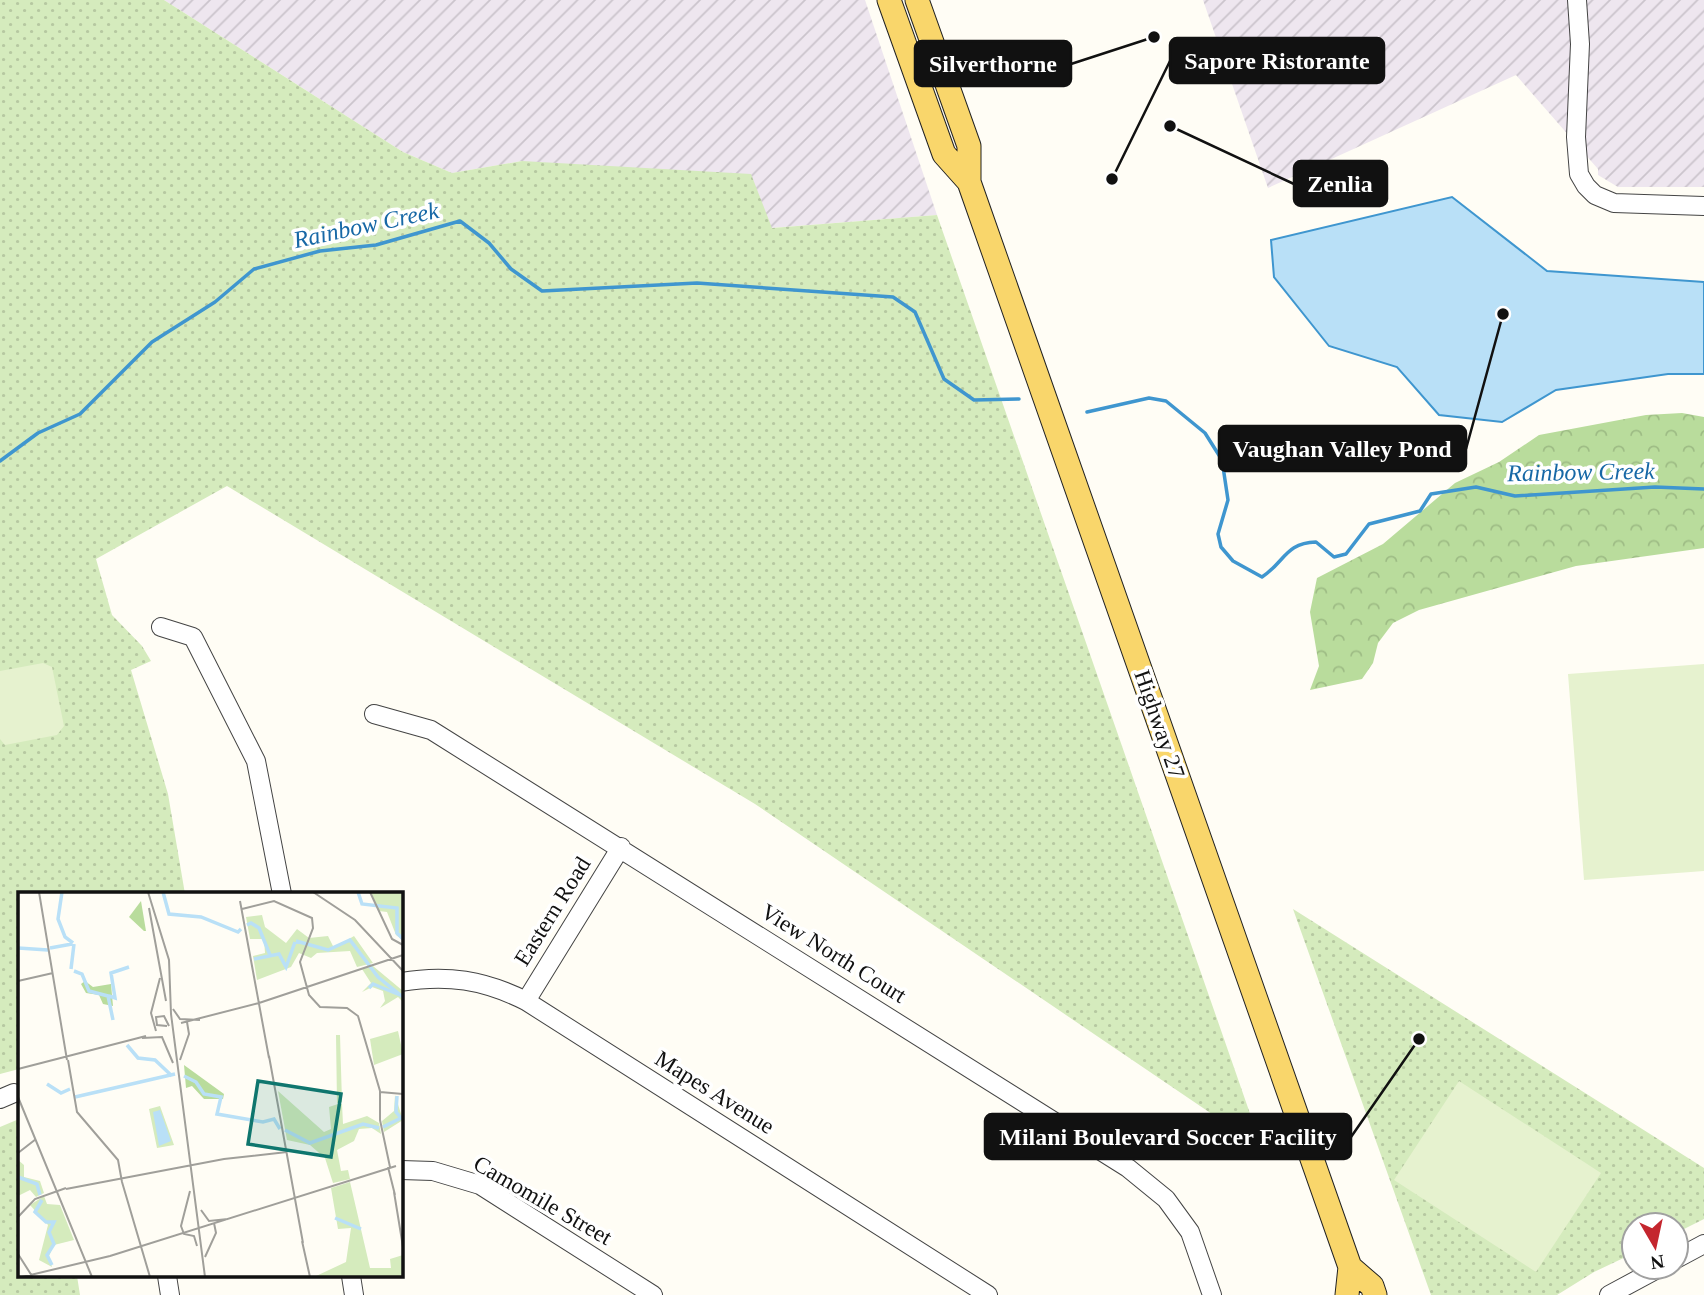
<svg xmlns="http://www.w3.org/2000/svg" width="1704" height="1295" font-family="Georgia,serif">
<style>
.industrial{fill:url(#industrial-furrows)}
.forest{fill:url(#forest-crowns)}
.park{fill:url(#park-dots)}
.pitch{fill:#e6f2cf}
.water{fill:#b9e0f7;stroke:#3f96cf;stroke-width:2}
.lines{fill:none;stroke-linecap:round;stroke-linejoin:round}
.stream{stroke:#3f96cf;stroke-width:3.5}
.minor-casing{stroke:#444;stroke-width:20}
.major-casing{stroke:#222;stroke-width:25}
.minor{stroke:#fff;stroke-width:18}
.major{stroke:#f9d66b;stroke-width:23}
.labels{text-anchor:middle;stroke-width:7;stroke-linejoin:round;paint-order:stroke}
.street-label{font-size:23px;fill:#111;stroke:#fff}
.water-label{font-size:24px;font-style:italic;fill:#1768a6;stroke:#fff}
.inset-river{fill:none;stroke:#b9e0f7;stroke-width:3.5}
.inset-road{fill:none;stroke:#a09f9a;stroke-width:2}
.view{fill:#0f766e;fill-opacity:0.15;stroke:#0f766e;stroke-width:3.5}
.inset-edge{fill:none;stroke:#111;stroke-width:3.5}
.leader{fill:none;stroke:#111;stroke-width:2.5}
.callout-dot{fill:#111;stroke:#fff;stroke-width:2.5}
.callout{fill:#111;stroke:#111;stroke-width:2.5}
.callout-label{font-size:24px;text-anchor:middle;font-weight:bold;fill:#fff}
</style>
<defs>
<pattern id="industrial-furrows" width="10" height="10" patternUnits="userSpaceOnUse" patternTransform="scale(1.75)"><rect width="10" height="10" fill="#eee6ef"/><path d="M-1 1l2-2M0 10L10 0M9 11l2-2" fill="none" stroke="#cbc4cc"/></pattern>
<pattern id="forest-crowns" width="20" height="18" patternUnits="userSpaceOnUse" patternTransform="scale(1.75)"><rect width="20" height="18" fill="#b9dc9c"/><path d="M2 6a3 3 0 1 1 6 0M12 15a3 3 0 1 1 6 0" fill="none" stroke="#9ebc85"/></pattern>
<pattern id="park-dots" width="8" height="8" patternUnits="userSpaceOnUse" patternTransform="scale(1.75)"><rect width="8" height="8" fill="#d5ebbd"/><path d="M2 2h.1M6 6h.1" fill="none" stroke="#b6c8a1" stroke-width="1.8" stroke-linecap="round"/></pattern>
</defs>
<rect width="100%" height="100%" fill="#fffdf5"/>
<path class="industrial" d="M164,0H865L937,215L771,228L522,161L452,173L403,152Z
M1203,0H1704V187H1618L1598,175V169L1516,75L1268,188Z"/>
<path class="forest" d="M1682,413L1704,417V548L1576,566L1419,610L1393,623L1378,643L1373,663L1362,679L1310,690L1319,666L1310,612L1317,578L1383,544L1455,483L1499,462L1539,435L1646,415Z"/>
<path class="park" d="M0,0H164L403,152L452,173L522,161L751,174L772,228L937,215L1262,1148L755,804L227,486L96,559L112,615L142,646L151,661L131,670L168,794L185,894H19V1069L0,1074Z
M1293,909L1704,1168V1219L1676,1233V1225H1634V1253L1594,1272L1557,1295H1431Z
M19,1119V1276H77L80,1295H0V1127Z"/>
<path class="pitch" d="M43,663L52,667L64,726L57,735L5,745L0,739V671Z
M1704,664V871L1584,880L1568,674Z
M1459,1081L1601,1173L1536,1272L1394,1180Z"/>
<path class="water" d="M1452,197L1547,271L1704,282V374H1668L1556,390L1502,422L1439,415L1397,367L1329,346L1274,277L1271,240Z"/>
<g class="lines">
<path class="stream" d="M1087,412L1149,398L1166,401L1205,433L1222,460L1228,500L1218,534L1221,547L1233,561L1262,577C1285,562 1285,543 1316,542L1334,557L1346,554L1369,524L1420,511L1431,494L1476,487L1515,496L1655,487L1704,489
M0,461L38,433L80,414L152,342L215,302L254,269L320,251L376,245L460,221L489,243L511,269L542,291L697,283L893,297L915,312L944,379L974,400L1019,399"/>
<defs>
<path id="minor" d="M1577,0L1580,44L1576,137L1579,174L1586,186L1595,195L1614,203L1704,206
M161,627L193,637L256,761L282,894
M374,714L431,730L1128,1168L1166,1199L1190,1232L1212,1295
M401,982C447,974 484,980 526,1001L988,1295
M526,1001L621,847
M0,1099L14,1093
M401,1170L433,1171L480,1185L653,1295
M1676,1259L1704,1244
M167,1276L170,1295
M351,1276L354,1295
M1609,1295L1661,1267"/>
<path id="major" d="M889,0L944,154L969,182
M917,0L969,146V182L1350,1267L1347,1295
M1350,1267L1372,1286L1375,1295"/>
</defs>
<use href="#minor" class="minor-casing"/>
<use href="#major" class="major-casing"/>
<use href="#minor" class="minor"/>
<use href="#major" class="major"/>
</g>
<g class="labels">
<g class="street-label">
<text transform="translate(1160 724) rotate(71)" y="8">Highway 27</text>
<text transform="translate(552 911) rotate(-58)" y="8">Eastern Road</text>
<text transform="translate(834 953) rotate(32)" y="8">View North Court</text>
<text transform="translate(715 1092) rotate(32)" y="8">Mapes Avenue</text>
<text transform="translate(543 1200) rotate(30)" y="8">Camomile Street</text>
</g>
<g class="water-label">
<text transform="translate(366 225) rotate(-12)" y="8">Rainbow Creek</text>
<text transform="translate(1581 472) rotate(-1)" y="8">Rainbow Creek</text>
</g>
</g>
<g transform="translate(18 892)">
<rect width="385" height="385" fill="#fffdf5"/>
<path d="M244,23L247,35L268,51L279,37L291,46L310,44L316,56L336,44L355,71L339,75L332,59L299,61L293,66L281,61L273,75L239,88L235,64L247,61L246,47H232L228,25ZM142,214L156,253L139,256L131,217ZM0,268L6,273V285L22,289L26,301L18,305L12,298L0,304ZM332,290L352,376H373L372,367L385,363V385H296L328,370L333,336L320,337L313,296ZM26,304L29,312L42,313L56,348L36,353L31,364L34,375L21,368L30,333L12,313Z" fill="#d5ebbd"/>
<path d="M123,9L128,39H126L111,25ZM67,89L75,95L93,92L95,114L85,112L81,103L68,101L63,92ZM166,173L206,202L205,207H186L174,194L168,196Z" fill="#b9dc9c"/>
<path d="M353,0H385V48L378,43L369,20L361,19ZM355,74L385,99V110L380,105L362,116L367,109L365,99L354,95L344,100L353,91L344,77ZM380,139L385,162L356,173L352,147ZM318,143H322L324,210L319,211ZM260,199L306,240L313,237L311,215L320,212H324L325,232L349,224L361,231L363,242L354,236L341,237L336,249L319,258L323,279L330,278L332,287L315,291L307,266L292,253L269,248ZM377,203L385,228L366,240L364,229L376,219Z" fill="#d5ebbd"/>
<path d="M142,218L153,249L141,254L135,220Z" fill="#b9e0f7"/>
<path class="inset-river" d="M44,0L40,27L47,45L55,51M145,0L151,22L183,25L220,40L223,37M340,0L344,12L379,16V41L385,47M229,33L233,31L241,36L252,63M278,49L310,58L332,48L360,85L385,105M0,56L30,58M32,56L54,52M236,67L261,62L268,75L277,50M53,77L56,52M56,79L64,82L71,99L90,104L95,128M351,96L355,92L382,103M91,104L97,106L93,81L111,75M109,153L120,166L137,168L154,184M166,184L178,190L186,202L203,205L199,222L245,230L256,227L262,237M29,192L43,201L52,197M379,204L378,220L383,226M57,205L157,182M365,235L385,225M267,238L292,251L345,232L361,236M0,285L19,292L22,303M24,308L17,320L28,330H36L31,340L36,352L29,363L34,373M317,326L343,337"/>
<path class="inset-road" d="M21,0L49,168M130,0L151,68L153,122L187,385M295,0L337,28L385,79M352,0L374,47L385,53M222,9L251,166M131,16L148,109M224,17L256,9L294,26L295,36L282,70L291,103L302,115L329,116L340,124L362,199V228L372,275M0,89L35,81M241,111L385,63M155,117L162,127L182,128M163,131L241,111M149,134L139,133L138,125L146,124L151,134M138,139L133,121L142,86M124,146L144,145L155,171M251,164L285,351M50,168L59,220L100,268L104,290M162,168L171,142L169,130M0,177L128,144M362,200L385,202M0,205L74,385M0,261L18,247M370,275L377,303M104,290L132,385M48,297L206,267L269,260M172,299L163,334L166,342L176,344L179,354M376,300L385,355M183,318L191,329L210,327M0,325L17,307L48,296M284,349L292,385M0,362L14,384M187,365L198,341L196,331M4,385L92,364L378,274"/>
<path class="view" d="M240,189L323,202L313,265L230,252Z"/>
<rect width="385" height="385" class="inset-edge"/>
</g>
<path class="leader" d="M1112 179L1170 61M1154 37L1071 64M1170 126L1294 184M1503 314L1466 449M1419 1039L1351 1137"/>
<g class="callout-dot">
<circle cx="1112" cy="179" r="7"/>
<circle cx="1154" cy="37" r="7"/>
<circle cx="1170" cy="126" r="7"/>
<circle cx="1503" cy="314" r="7"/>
<circle cx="1419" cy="1039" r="7"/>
</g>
<g class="callout">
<rect x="1170" y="38" width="214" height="45" rx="7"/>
<rect x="915" y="41" width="156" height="45" rx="7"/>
<rect x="1294" y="161" width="93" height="45" rx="7"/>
<rect x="1219" y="426" width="247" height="45" rx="7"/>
<rect x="985" y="1114" width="366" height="45" rx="7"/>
</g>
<g class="callout-label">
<text x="1277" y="69">Sapore Ristorante</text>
<text x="993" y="72">Silverthorne</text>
<text x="1340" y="192">Zenlia</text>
<text x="1342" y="457">Vaughan Valley Pond</text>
<text x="1168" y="1145">Milani Boulevard Soccer Facility</text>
</g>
<g transform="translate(1655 1246) rotate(171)"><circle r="33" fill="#ffffff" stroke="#a0a0a0" stroke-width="2"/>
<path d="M0-5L12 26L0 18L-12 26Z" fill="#c4262e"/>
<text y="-10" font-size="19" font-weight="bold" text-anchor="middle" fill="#111111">N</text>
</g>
</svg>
